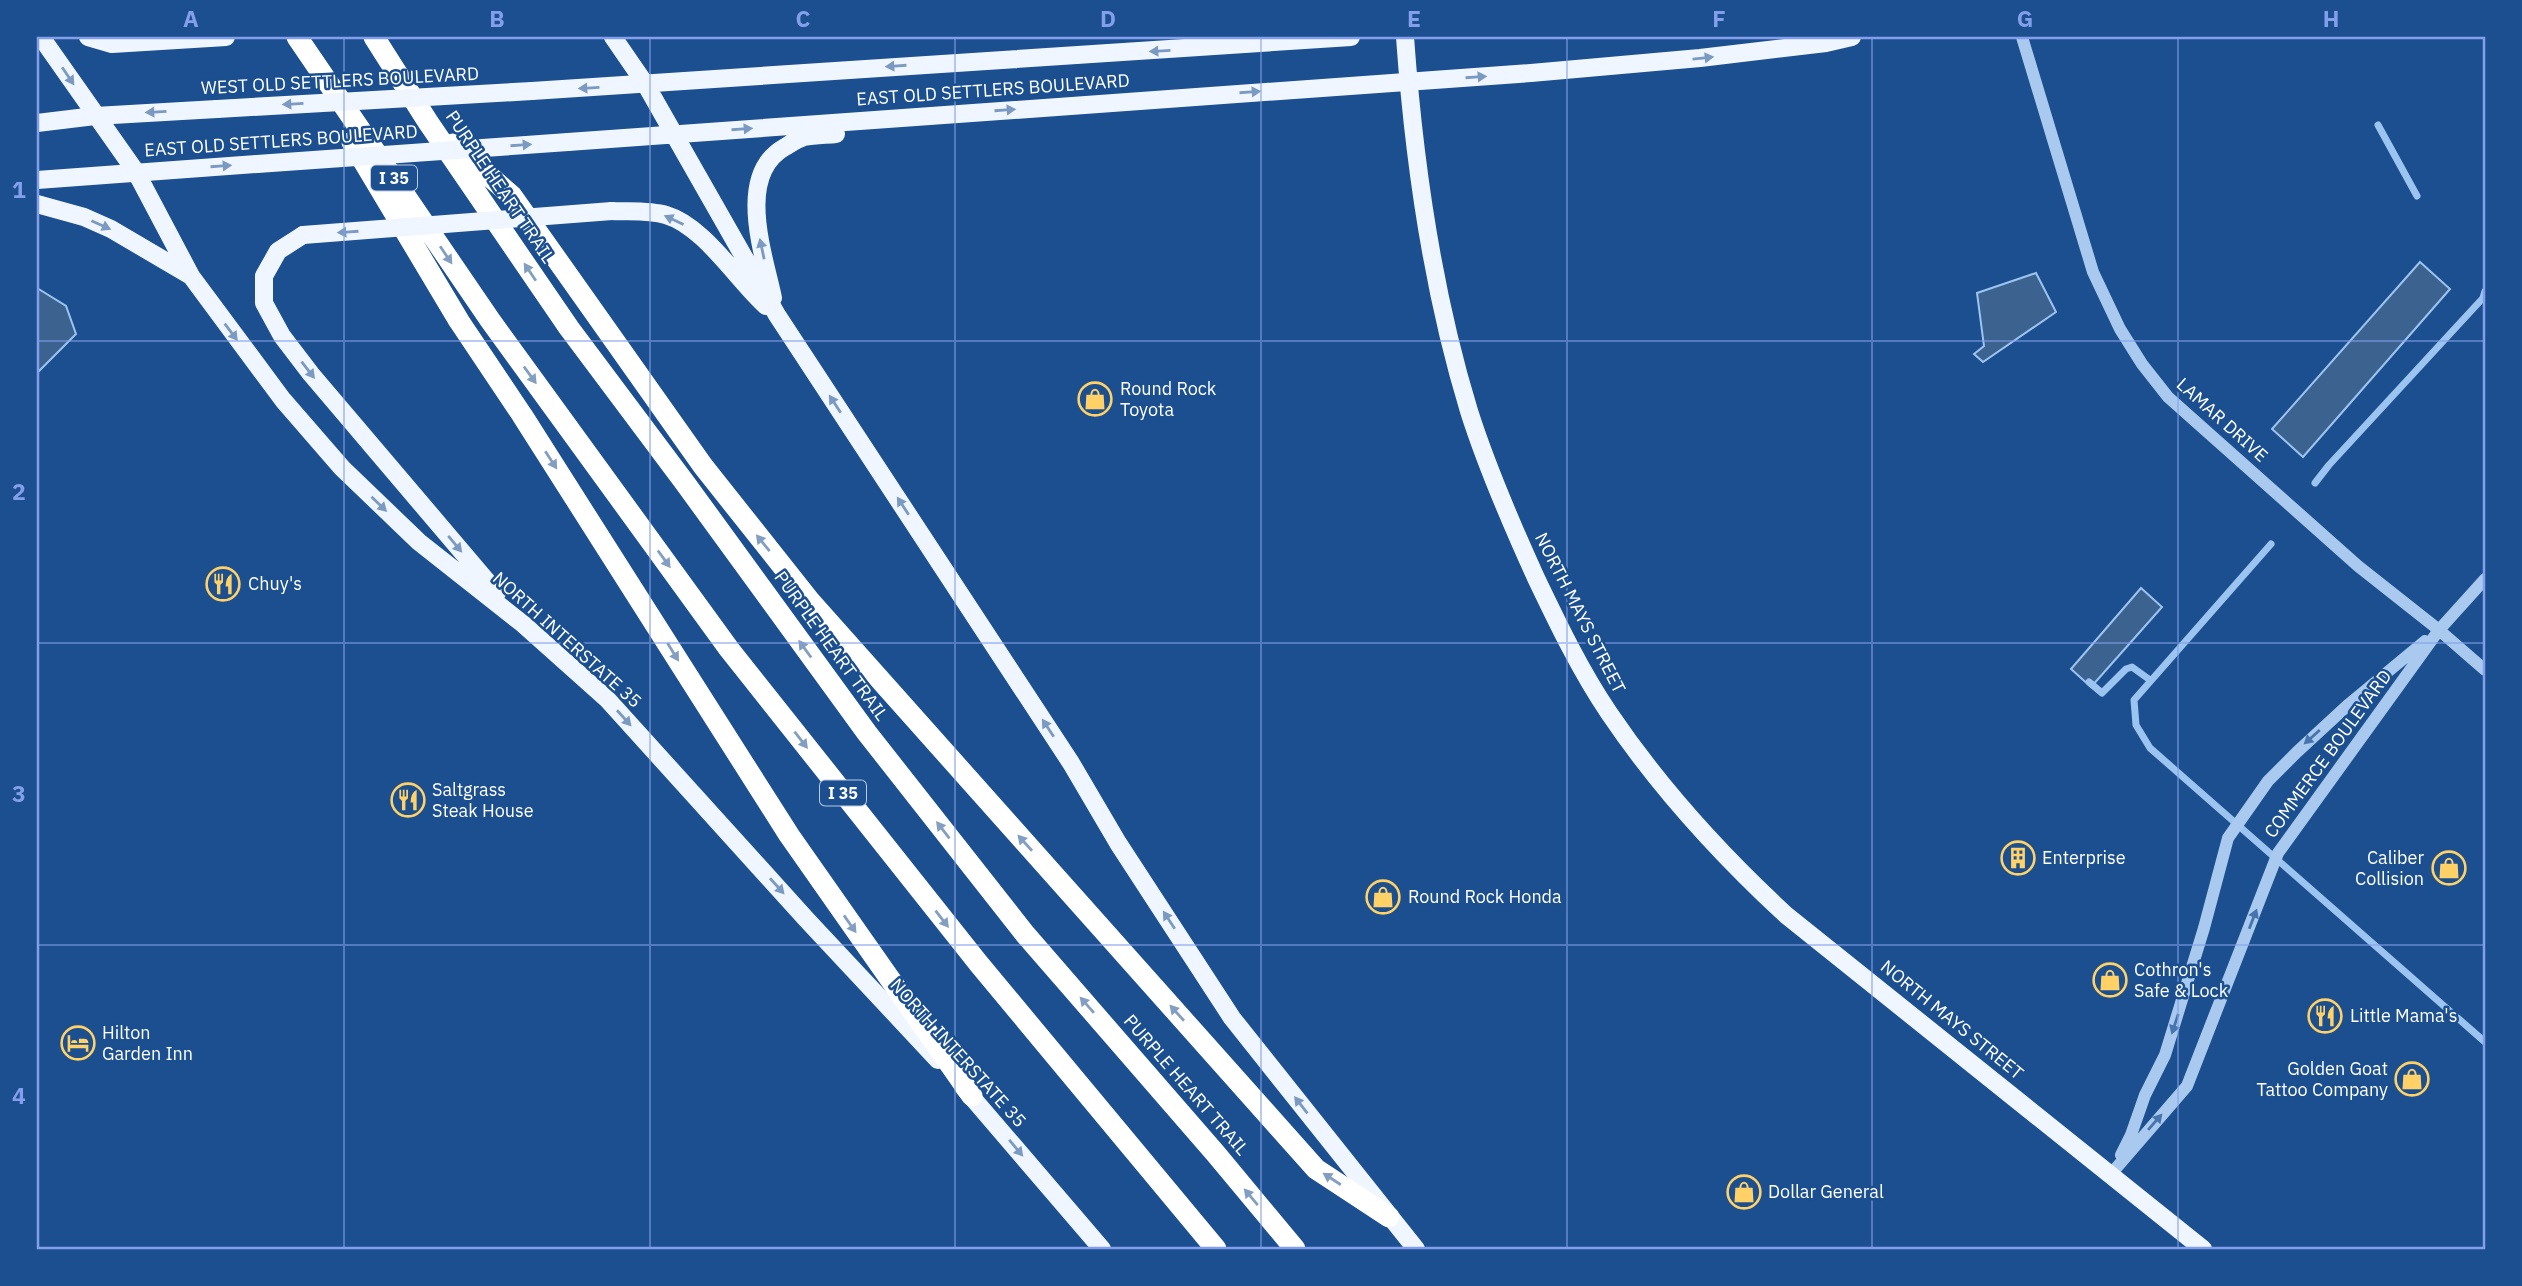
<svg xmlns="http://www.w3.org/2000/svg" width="2522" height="1286" font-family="'IBM Plex Sans',sans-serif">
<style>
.water{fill:#3c6290;stroke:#9cc4f0;stroke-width:2}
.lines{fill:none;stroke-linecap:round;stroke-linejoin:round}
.stream{stroke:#9cc4f0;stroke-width:7}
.minor{stroke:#a9c9ee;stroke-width:12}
.major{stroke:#f0f6ff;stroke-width:18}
.highway{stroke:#fff;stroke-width:21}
.major-bridge{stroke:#f0f6ff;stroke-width:18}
.oneway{fill:#7b9ac1}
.oneway2{fill:#829ec1}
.oneway3{fill:#4674ac}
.grid{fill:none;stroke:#839eea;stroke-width:2;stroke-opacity:0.55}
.labels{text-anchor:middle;stroke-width:5;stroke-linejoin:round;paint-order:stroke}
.shield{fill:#1b4f8f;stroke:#bbcadd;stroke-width:2}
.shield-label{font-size:16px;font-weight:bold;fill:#fff}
.street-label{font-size:18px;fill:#fff;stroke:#1b4f8f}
.poi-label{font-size:18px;fill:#fff;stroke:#1b4f8f;text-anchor:start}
.neatline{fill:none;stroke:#839eea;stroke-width:2.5}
.grid-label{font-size:23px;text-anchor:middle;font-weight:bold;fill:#839eea}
</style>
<rect width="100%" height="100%" fill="#1b4f8f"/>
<path class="water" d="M2420,262L2450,289L2303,457L2272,429Z
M2036,273L2056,312L1983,362L1974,354L1984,346L1977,293Z
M37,288L66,306L76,334L37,373Z
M2141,588L2162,607L2091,687L2071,669Z"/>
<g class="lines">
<path class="stream" d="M2378,125L2417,196
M2315,483L2329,465L2483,298L2485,291
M2271,544L2134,700L2136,725L2150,748L2485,1042
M2089,682L2102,693L2126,669L2132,667L2150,680"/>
<path class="minor" d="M2022,37L2093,272L2120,329L2142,364L2168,397L2358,566L2439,630L2485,670
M2121,1155L2131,1135L2145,1095L2165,1055L2204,928L2228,838L2268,781L2297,752L2349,704L2425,641
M2111,1174L2187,1086L2278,853L2439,630L2485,579"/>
<path class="major" d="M41,37L136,172L191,276L283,400L342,468L419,542L523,624L607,699L807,920L938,1060
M88,37L112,44L226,37
M613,37L646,85L777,315L1071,763L1118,843L1232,1018L1416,1249
M1405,37C1414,163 1432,290 1469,411C1487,468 1511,523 1536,578C1558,624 1580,670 1609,713C1659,787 1720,854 1786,915L2203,1249
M532,91L1351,37
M37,123L95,116L217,109
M568,142L1531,73L1700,58L1826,43L1852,37
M37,180L257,164
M37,204L84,217L111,229L191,276
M612,211C629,212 649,210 666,215C704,226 737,280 766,306
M303,235L278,251L264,276V303L282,336L311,374L497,593
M773,298C764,255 735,175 785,147C790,144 797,139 804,137C814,135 826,135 836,134
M964,1088L1102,1249"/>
<path class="highway" d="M297,37L490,320L729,649L979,964L1216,1249
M374,37L428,122L569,328L685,483L867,733L1025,934L1216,1154L1295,1249
M352,142L459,321L522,415L789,835L972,1096
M453,144L512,196L703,466L810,601L1316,1169L1389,1217"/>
<path class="major-bridge" d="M217,109L532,91
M257,164L568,142
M303,235L612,211"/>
</g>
<defs><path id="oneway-solid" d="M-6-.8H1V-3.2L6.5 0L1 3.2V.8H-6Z" transform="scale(1.75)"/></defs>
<g class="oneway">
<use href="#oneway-solid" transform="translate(1160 51) rotate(177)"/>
<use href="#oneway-solid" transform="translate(1703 58) rotate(-6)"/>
<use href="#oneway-solid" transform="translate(896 66) rotate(176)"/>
<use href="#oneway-solid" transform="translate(68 76) rotate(56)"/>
<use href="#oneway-solid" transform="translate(1476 77) rotate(-4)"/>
<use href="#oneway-solid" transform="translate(589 88) rotate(177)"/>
<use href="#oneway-solid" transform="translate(1250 92) rotate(-4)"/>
<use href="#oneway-solid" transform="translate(293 104) rotate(177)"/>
<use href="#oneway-solid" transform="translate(1005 110) rotate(-4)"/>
<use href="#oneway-solid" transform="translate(156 112) rotate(177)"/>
<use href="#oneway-solid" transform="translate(742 129) rotate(-4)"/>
<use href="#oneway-solid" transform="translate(521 145) rotate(-4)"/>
<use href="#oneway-solid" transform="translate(221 166) rotate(-4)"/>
<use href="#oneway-solid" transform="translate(674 220) rotate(-155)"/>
<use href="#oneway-solid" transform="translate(101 225) rotate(24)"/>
<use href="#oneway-solid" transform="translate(348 232) rotate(176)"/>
<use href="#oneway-solid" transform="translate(762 249) rotate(-102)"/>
<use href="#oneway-solid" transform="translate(231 332) rotate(53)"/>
<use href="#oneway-solid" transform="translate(308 370) rotate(52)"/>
<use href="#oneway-solid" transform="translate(835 404) rotate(-123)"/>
<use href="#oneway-solid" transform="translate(379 504) rotate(44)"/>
<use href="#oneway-solid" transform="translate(903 506) rotate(-123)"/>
<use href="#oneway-solid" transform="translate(455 544) rotate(50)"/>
<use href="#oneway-solid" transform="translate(624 718) rotate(48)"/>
<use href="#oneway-solid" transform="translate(1048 728) rotate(-123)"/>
<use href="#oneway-solid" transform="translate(777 886) rotate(48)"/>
<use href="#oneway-solid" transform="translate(1169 920) rotate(-123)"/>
<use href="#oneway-solid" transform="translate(1301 1105) rotate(-128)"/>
<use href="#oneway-solid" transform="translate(1016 1148) rotate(50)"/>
</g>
<g class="oneway2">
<use href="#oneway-solid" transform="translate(446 255) rotate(56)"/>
<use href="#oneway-solid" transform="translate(530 272) rotate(-124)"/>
<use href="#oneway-solid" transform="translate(530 375) rotate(54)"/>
<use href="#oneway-solid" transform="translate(551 460) rotate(57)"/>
<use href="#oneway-solid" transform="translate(763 543) rotate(-129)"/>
<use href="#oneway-solid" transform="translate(664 559) rotate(54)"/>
<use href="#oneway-solid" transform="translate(805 649) rotate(-126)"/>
<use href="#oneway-solid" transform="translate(673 652) rotate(58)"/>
<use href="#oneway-solid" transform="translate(801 740) rotate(52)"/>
<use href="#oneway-solid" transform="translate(943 830) rotate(-128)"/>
<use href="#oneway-solid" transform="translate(1025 843) rotate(-132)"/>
<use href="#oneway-solid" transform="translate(942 919) rotate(52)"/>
<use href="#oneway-solid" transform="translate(850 924) rotate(55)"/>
<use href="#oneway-solid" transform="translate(1087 1005) rotate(-131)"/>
<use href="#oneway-solid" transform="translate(1177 1013) rotate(-132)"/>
<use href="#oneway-solid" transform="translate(1332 1179) rotate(-147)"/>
<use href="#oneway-solid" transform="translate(1251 1197) rotate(-130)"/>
</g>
<g class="oneway3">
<use href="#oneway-solid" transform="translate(2312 737) rotate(138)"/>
<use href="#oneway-solid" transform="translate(2253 919) rotate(-69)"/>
<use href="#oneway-solid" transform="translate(2175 1024) rotate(108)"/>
<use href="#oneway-solid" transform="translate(2155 1122) rotate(-49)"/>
</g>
<path class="grid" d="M344,37V1249M650,37V1249M955,37V1249M1261,37V1249M1567,37V1249M1872,37V1249M2178,37V1249M37,341H2485M37,643H2485M37,945H2485"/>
<defs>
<symbol id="shop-ring" viewBox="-11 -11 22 22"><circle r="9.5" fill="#1b4f8f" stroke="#ffd166" stroke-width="1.5"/><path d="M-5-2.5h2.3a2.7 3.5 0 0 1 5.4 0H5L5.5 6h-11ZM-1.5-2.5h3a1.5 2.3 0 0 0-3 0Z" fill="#ffd166"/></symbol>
<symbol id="restaurant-ring" viewBox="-11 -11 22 22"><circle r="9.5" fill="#1b4f8f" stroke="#ffd166" stroke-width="1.5"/><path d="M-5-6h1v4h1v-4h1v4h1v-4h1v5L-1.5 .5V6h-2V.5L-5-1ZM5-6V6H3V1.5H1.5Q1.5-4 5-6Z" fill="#ffd166"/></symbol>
<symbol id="building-ring" viewBox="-11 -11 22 22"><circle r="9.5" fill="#1b4f8f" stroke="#ffd166" stroke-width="1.5"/><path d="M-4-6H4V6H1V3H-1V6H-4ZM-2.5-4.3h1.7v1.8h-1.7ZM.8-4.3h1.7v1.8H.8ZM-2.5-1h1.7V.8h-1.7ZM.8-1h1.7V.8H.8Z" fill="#ffd166"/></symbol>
<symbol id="hotel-ring" viewBox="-11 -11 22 22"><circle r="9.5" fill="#1b4f8f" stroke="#ffd166" stroke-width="1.5"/><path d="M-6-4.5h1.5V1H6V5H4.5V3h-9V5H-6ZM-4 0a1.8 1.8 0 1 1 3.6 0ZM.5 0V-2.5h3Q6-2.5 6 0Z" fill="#ffd166"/></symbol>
</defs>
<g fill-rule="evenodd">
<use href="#shop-ring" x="1076" y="380" width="38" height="38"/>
<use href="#restaurant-ring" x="204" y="565" width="38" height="38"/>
<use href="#restaurant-ring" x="389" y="781" width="38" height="38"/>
<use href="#building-ring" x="1999" y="839" width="38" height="38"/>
<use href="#shop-ring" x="2430" y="849" width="38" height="38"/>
<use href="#shop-ring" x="1364" y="878" width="38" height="38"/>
<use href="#shop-ring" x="2091" y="961" width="38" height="38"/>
<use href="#restaurant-ring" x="2306" y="997" width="38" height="38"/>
<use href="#hotel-ring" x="59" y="1024" width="38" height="38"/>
<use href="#shop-ring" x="2393" y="1060" width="38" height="38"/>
<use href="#shop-ring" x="1725" y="1173" width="38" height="38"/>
</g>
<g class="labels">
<g class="shield">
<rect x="371" y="165.5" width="46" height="25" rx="5"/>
<rect x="820" y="780.5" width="46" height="25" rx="5"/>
</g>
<g class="shield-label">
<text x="394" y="184">I 35</text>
<text x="843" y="799">I 35</text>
</g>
<g class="street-label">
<text transform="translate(340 81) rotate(-3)" y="6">WEST OLD SETTLERS BOULEVARD</text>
<text transform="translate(993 90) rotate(-4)" y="6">EAST OLD SETTLERS BOULEVARD</text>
<text transform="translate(281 141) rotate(-4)" y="6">EAST OLD SETTLERS BOULEVARD</text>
<text transform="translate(500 187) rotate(56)" y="6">PURPLE HEART TRAIL</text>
<text transform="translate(2222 420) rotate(42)" y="6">LAMAR DRIVE</text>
<text transform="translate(1580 613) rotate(63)" y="6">NORTH MAYS STREET</text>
<text transform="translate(567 640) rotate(42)" y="6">NORTH INTERSTATE 35</text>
<text transform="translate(831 646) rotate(54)" y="6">PURPLE HEART TRAIL</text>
<text transform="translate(2328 754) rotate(-54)" y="6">COMMERCE BOULEVARD</text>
<text transform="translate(1952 1020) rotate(39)" y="6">NORTH MAYS STREET</text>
<text transform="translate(958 1053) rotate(48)" y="6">NORTH INTERSTATE 35</text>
<text transform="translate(1186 1085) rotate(49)" y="6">PURPLE HEART TRAIL</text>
</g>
<g class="poi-label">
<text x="1120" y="395">Round Rock<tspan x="1120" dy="21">Toyota</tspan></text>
<text x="248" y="590">Chuy's</text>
<text x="432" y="796">Saltgrass<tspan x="432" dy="21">Steak House</tspan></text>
<text x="2042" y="864">Enterprise</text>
<text x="2424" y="864" text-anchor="end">Caliber<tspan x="2424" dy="21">Collision</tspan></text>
<text x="1408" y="903">Round Rock Honda</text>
<text x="2134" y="976">Cothron's<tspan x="2134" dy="21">Safe &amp; Lock</tspan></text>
<text x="2350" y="1022">Little Mama's</text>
<text x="102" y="1039">Hilton<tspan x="102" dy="21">Garden Inn</tspan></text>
<text x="2388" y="1075" text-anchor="end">Golden Goat<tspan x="2388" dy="21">Tattoo Company</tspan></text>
<text x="1768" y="1198">Dollar General</text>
</g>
</g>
<rect width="2522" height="1286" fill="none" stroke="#1b4f8f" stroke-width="77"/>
<rect x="38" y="38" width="2446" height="1210" class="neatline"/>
<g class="grid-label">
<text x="191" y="27">A</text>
<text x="497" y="27">B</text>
<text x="803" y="27">C</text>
<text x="1108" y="27">D</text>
<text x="1414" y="27">E</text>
<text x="1719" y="27">F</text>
<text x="2025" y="27">G</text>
<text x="2331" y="27">H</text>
<text x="19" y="198">1</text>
<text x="19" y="500">2</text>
<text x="19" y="802">3</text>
<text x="19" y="1104">4</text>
</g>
</svg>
